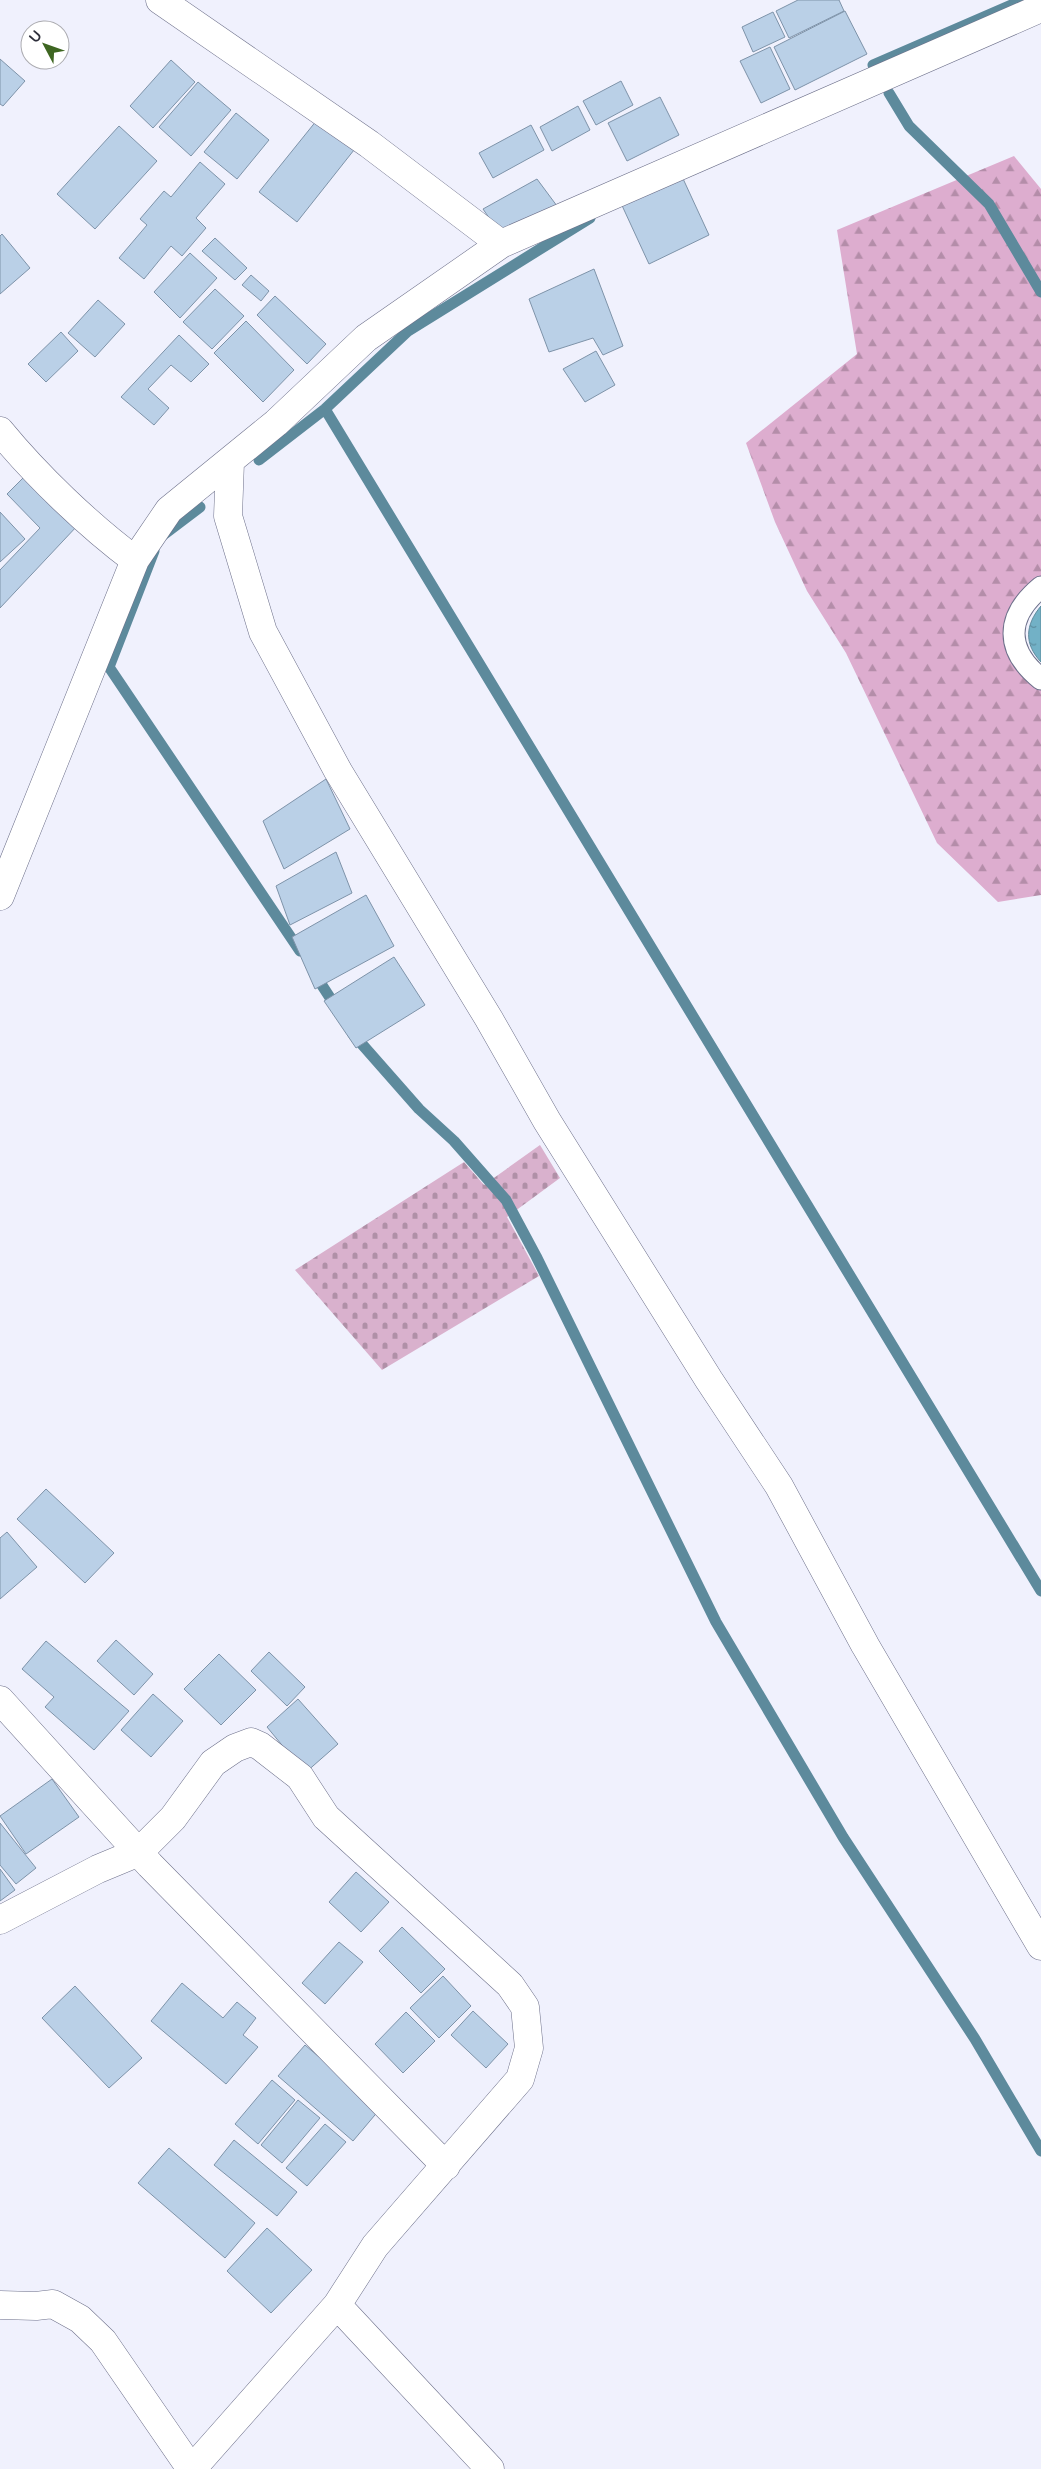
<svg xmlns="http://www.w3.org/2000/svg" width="1041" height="2469" font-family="'Varela Round',sans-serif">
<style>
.forest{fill:url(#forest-firs)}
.cemetery{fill:url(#cemetery-stones)}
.water{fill:url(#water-ripples);stroke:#5d8a9c}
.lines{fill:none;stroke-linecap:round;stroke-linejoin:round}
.stream{stroke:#5d8a9c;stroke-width:11}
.building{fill:#bad0e7;stroke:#7e93a9}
.service-casing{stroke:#6e718b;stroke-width:23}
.minor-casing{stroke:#6e718b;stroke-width:29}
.service{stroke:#fff;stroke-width:21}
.minor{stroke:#fff;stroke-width:28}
</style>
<defs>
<pattern id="forest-firs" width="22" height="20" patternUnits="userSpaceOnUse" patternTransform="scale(1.25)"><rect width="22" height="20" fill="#ddadcf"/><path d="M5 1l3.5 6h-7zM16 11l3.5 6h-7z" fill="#b48da9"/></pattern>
<pattern id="cemetery-stones" width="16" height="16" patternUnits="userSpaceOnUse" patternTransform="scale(1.25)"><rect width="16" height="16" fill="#d9b1cd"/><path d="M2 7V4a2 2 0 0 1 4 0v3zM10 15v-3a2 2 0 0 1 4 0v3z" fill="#b090a7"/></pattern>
<pattern id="water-ripples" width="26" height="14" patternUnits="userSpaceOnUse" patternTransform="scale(1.25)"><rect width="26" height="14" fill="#72b1c6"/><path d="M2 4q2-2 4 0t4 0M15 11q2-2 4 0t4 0" fill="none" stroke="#5e90a2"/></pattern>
</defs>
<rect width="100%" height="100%" fill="#f0f1fd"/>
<path class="forest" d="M1014,156L1041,189V589L1014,625L1041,676V895L998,902L937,843L846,653L807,591L775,522L746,443L857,354L837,230Z"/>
<path class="cemetery" d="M540,1145L560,1178L507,1217L539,1276L382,1370L295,1270L464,1162L484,1185Z"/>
<path class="water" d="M1041,606V662C1024,644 1025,625 1041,606Z"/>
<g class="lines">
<path class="stream" d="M873,65L1023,0
M889,93L909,126L989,204L1041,292
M325,409L1041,1591
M259,460L325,409L408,331L590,218
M163,535L200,507
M154,551L109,667L300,951
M314,973L338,1010
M353,1034L419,1109L454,1141L506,1200L536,1256L716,1622L843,1837L975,2039L1041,2151"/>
</g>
<path class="building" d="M798,0H839L844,11L789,38L776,11Z
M845,11L867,54L795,90L774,47Z
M773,12L785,37L753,52L742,27Z
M770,47L790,89L761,103L740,61Z
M0,59L25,81L3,106L0,104Z
M171,60L195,82L153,128L130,106Z
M621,81L633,105L596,125L583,101Z
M198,82L231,110L191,156L159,127Z
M660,97L679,135L627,161L608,123Z
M578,106L590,130L552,151L540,127Z
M236,113L269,140L237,179L204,152Z
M317,120L354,150L297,222L259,192Z
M531,125L544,150L493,178L479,153Z
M119,126L157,161L95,229L57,194Z
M200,162L225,184L196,218L206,228L182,256L171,246L144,279L119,258L147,225L140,219L164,191L171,197Z
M679,170L709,235L649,264L619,199Z
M537,179L560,210L500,234L483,209Z
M2,234L30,268L0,294V236Z
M215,238L247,268L235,280L202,251Z
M190,253L217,278L180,318L154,292Z
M594,269L623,346L603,355L593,338L549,352L529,299Z
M251,275L269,291L261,301L242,285Z
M215,289L244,316L212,349L183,322Z
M275,296L326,344L307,364L257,315Z
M98,300L125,324L95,357L68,333Z
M246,321L294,370L263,402L214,353Z
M61,332L78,351L46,382L28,364Z
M179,335L209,364L191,382L171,365L148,389L169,408L154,425L121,397Z
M596,351L615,385L585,402L563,369Z
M25,476L78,525L0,608V570L40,528L7,494Z
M0,512L25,539L0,562Z
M326,779L350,829L284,869L263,821Z
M336,852L352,893L290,925L276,886Z
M366,895L394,946L315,989L292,937Z
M394,957L425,1005L356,1048L324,1001Z
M46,1489L114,1553L85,1583L17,1519Z
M7,1532L37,1567L0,1599V1538Z
M116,1640L153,1674L134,1695L97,1661Z
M46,1641L129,1711L94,1750L45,1707L54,1697L22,1669Z
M269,1652L305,1687L287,1706L251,1671Z
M219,1654L256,1690L221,1725L184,1689Z
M153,1694L183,1721L151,1757L121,1730Z
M298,1699L338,1744L305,1773L267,1727Z
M52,1779L79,1817L26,1854L0,1816Z
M0,1823L36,1868L16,1884L0,1865Z
M0,1869L15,1890L0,1901Z
M356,1872L389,1902L361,1932L329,1902Z
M402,1927L445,1969L421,1993L379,1951Z
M339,1942L363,1962L325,2004L302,1983Z
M443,1976L471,2006L439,2038L410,2008Z
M182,1983L223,2018L237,2002L256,2018L243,2035L258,2047L226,2084L151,2021Z
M75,1986L142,2058L109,2088L42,2018Z
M473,2011L508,2044L486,2068L451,2035Z
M406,2012L435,2041L403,2073L375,2044Z
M305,2045L380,2109L353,2141L278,2076Z
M272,2080L295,2100L258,2144L235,2124Z
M298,2100L320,2118L282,2163L261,2145Z
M325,2124L346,2142L307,2186L286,2168Z
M234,2140L297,2192L277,2216L214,2165Z
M169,2148L255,2223L225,2258L138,2183Z
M267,2228L312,2270L271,2313L227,2271Z"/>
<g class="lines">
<defs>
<path id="service" d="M1041,587C1005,617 1005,650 1041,679"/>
<path id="minor" d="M160,0L369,144L501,244
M0,431C36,475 89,526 135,560
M230,462L228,516L263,632L338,771L489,1019L547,1121L709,1380L779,1486L865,1645L1041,1946
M0,896L135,560L169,510L276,423L366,338L501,244L1041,8
M0,1700L150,1865L446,2166
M0,1920L98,1869L139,1852L173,1818L213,1763L235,1748L251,1742L260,1746L300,1777L326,1817L510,1985L525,2007L529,2048L520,2079L375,2246L337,2305L192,2469
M0,2305L36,2306L53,2304L80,2319L103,2341L191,2469
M337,2305L490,2469"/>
</defs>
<use href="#service" class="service-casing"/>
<use href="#minor" class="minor-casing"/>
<use href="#service" class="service"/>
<use href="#minor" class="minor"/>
</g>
<g transform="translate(45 45) rotate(311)"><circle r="24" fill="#ffffff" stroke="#ababb0"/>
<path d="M0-4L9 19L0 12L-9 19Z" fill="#3e6621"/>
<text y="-8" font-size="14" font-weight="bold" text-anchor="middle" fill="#2d2e3a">U</text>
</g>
</svg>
